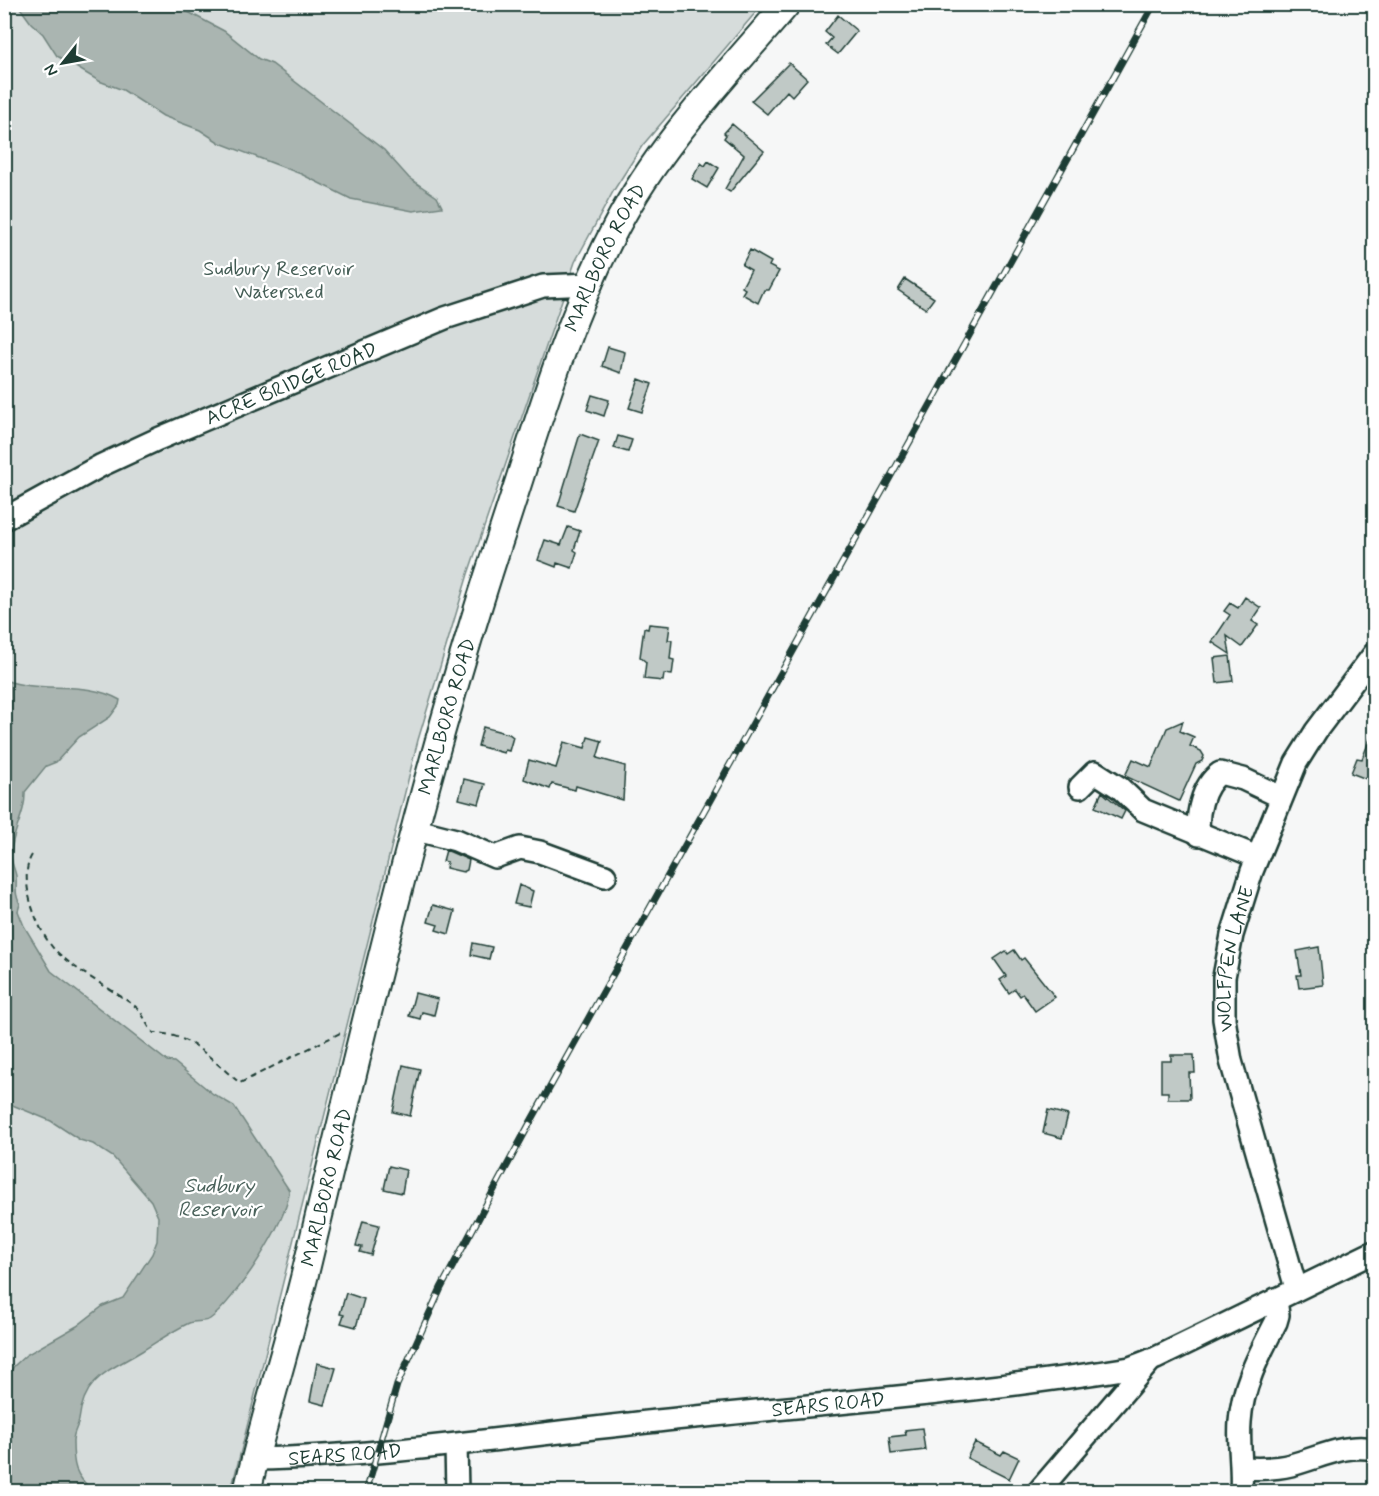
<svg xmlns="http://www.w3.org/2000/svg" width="1379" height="1496" font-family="Mynerve,sans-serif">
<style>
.green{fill:#d6dcdb;stroke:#7a8c88;stroke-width:1.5}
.water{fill:#aab5b1;stroke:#72857f;stroke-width:1.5}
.building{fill:#c0c9c6;stroke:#1f3d34;stroke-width:1.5}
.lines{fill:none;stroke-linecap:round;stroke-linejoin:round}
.minor-casing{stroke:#1f3d34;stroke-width:26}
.major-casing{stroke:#1f3d34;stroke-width:30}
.path{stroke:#1f3d34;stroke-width:2;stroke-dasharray:6 4.5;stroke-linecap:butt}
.minor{stroke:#fff;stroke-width:21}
.major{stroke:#fff;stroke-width:26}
.rail-casing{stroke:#1f3d34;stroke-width:7}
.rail{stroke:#fff;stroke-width:4.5;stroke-dasharray:14;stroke-linecap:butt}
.labels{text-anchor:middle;stroke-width:4.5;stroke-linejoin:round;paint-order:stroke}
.street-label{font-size:20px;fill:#1f3d34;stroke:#fff}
.park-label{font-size:20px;fill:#445d55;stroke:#fff}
.water-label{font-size:21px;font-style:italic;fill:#49615a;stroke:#fff}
</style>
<rect width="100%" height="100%" fill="#f6f7f7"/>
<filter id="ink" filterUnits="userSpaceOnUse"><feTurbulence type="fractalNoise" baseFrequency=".0167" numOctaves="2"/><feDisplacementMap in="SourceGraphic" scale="12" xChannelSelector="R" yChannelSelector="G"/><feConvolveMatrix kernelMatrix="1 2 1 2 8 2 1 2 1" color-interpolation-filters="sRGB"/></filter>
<g filter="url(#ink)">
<path class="green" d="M5,5H762L642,146L614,190L575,262L468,574L418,740L231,1491L5,1492Z"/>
<path class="water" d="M165,4L190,13L224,31L259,59L272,64L384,150L409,178L437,197L442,207L413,211L351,199L301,174L220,143L200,130L163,116L123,90L99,81L57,56L43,34L31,23L18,5Z
M5,680C41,694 84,679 120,700L119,705L110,717L79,737L56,762L46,766L25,792C26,813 12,832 11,853C10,861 15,869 16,876C17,888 14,893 20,904L18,911L24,926L51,971L167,1061L174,1062L213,1094L234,1106L289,1190C291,1217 233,1303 210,1319C204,1323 195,1320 189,1323C172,1331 157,1342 142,1351C109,1371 84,1377 79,1420C78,1427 73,1432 73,1441C73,1464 74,1476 94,1491H13L5,1477V1380L14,1366L26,1355L77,1326L103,1306L123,1298L152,1254L157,1241L158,1217L151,1201L113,1157L93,1144L80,1140L51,1121L5,1102Z"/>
<path class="building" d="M838,15L857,31L838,54L826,45L832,38L825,32Z
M789,63L807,79L792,96L787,91L767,114L751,101Z
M732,124L764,151L730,192L725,189L744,155L724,138L726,135L724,133Z
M708,161L719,168L707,188L692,179L701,163L705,166Z
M750,250L771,262L769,266L779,271L769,290H764L758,303L742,294L745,289L742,287L751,270L742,265Z
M905,279L934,298L926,309L898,290Z
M608,347L625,352L621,373L602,366Z
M639,379L652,384L642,412L629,408Z
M592,395L609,400L604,416L587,410Z
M580,434L599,441L574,511L558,506Z
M618,436L632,440L628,452L614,448Z
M568,527L580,531L574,550L577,552L572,568L557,563L556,567L538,560L545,540L561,545Z
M1245,597L1261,608L1252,621L1258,625L1242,647L1227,636L1230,654L1212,642L1230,615L1224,611L1230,603L1238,608Z
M649,624L670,626L668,640H672L670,659L674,660L672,675L664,674L663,681L644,679L646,662L640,657L644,628L648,629Z
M1230,656L1233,681L1217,683L1214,658Z
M1183,721L1180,731L1194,737L1190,746L1201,751L1204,756L1202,761L1196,764L1179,801L1125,776L1133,759L1151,767L1167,728Z
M483,727L509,734L513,737L509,751L505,750L504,753L478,746Z
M1374,729V782L1351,773L1357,758L1362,759Z
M588,737L602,741L597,758L625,766L623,800L576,786L575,790L552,784L550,789L524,779L529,760L556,768L564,742L585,748Z
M464,779L485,784L479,804L459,799Z
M1102,792L1125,811L1121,819L1095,807Z
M446,850L469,860L467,870L463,872L446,868L447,862L443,861Z
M519,885L533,891L529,907L514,904Z
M433,905L455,911L449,934L436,930L438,925L428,922Z
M473,943L492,947L489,959L471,955Z
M1319,947L1323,985L1299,988L1297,975H1301L1297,951Z
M1014,950L1021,960L1024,958L1055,997L1035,1011L1023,994L1020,996L1015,989L1009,993L1000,980L1006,976L994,959L1006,951L1008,954Z
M415,993L438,999L434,1015L422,1012L420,1019L409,1016Z
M1171,1055H1194L1195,1073H1189L1190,1099H1168V1092H1161V1061H1171Z
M403,1065L420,1069L410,1116L393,1112Z
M1048,1110L1068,1115L1062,1138L1043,1133Z
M389,1166L406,1170L402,1193L384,1189Z
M363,1221L379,1225L371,1255L360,1252L362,1247L356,1246Z
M346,1293L364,1299L356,1327L341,1323L344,1315L340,1314Z
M317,1363L336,1368L325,1405L310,1401Z
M922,1428L925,1450L891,1454L889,1437L906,1435L905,1430Z
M975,1442L1001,1455L1004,1451L1019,1458L1009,1479L967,1458Z"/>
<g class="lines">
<defs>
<g id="minor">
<path id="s1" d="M4,519L102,465L158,439L445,318L543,286L591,284"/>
<path d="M1080,787L1095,772L1120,788L1143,810L1257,857"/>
<path d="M413,829L456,840L495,857L520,848L540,852L605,876"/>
<path d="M1199,835C1196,815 1202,786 1220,773L1243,779L1281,797"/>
<path id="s2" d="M1296,1288L1231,1061L1224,1019V977L1232,935L1252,871L1296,763L1316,731L1374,654"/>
<path d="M456,1445L457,1492"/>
<path id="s3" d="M255,1459C390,1456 523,1435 657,1421C815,1404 973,1393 1130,1368L1156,1358L1374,1252"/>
<path d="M1243,1468C1259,1469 1275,1469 1291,1465C1319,1458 1345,1443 1374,1449"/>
<path d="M1038,1492L1151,1360"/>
<path d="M1241,1492C1243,1468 1238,1445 1240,1422C1242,1386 1260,1353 1276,1322L1278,1315L1276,1299"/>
</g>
<g id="major">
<path id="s4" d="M247,1492C264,1418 287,1347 305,1274C363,1032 419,788 496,551C532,444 563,328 616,227C660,143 726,76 787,4"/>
</g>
</defs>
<use href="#minor" class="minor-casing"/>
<use href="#major" class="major-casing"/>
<path class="path" d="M32,855C17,878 37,930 54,949C77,973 110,987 136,1007C144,1013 146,1026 154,1033C191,1033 213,1062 240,1083L342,1032"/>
<use href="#minor" class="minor"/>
<use href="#major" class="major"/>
<defs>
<path id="rail" d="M366,1492L397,1385L441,1288L530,1123L1154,4"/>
</defs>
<use href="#rail" class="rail-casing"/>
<use href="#rail" class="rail"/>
</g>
</g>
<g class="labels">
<g class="street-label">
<text dy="7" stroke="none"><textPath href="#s4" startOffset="1287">MARLBORO ROAD</textPath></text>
<text dy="7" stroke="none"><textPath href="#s1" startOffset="318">ACRE BRIDGE ROAD</textPath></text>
<text dy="7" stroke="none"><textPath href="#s4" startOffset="801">MARLBORO ROAD</textPath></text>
<text dy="7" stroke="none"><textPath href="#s2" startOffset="340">WOLFPEN LANE</textPath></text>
<text dy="7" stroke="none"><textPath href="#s4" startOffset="315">MARLBORO ROAD</textPath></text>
<text dy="7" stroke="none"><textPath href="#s3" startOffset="576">SEARS ROAD</textPath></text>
<text dy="7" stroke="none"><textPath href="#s3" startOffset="90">SEARS ROAD</textPath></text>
</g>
<g class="park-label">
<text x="279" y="275">Sudbury Reservoir<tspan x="279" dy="23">Watershed</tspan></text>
</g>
<g class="water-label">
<text x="219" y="1192">Sudbury<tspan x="219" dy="24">Reservoir</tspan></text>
</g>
</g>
<rect width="1379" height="1496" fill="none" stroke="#fff" stroke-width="24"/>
<rect x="12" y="12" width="1355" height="1472" fill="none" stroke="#1f3d34" stroke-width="2" filter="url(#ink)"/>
<g transform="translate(63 63) rotate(239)" stroke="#ffffff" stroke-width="4.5" paint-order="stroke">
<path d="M0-4.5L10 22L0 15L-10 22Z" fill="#1f3d34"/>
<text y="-9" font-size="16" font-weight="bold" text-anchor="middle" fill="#1f3d34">N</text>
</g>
</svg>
